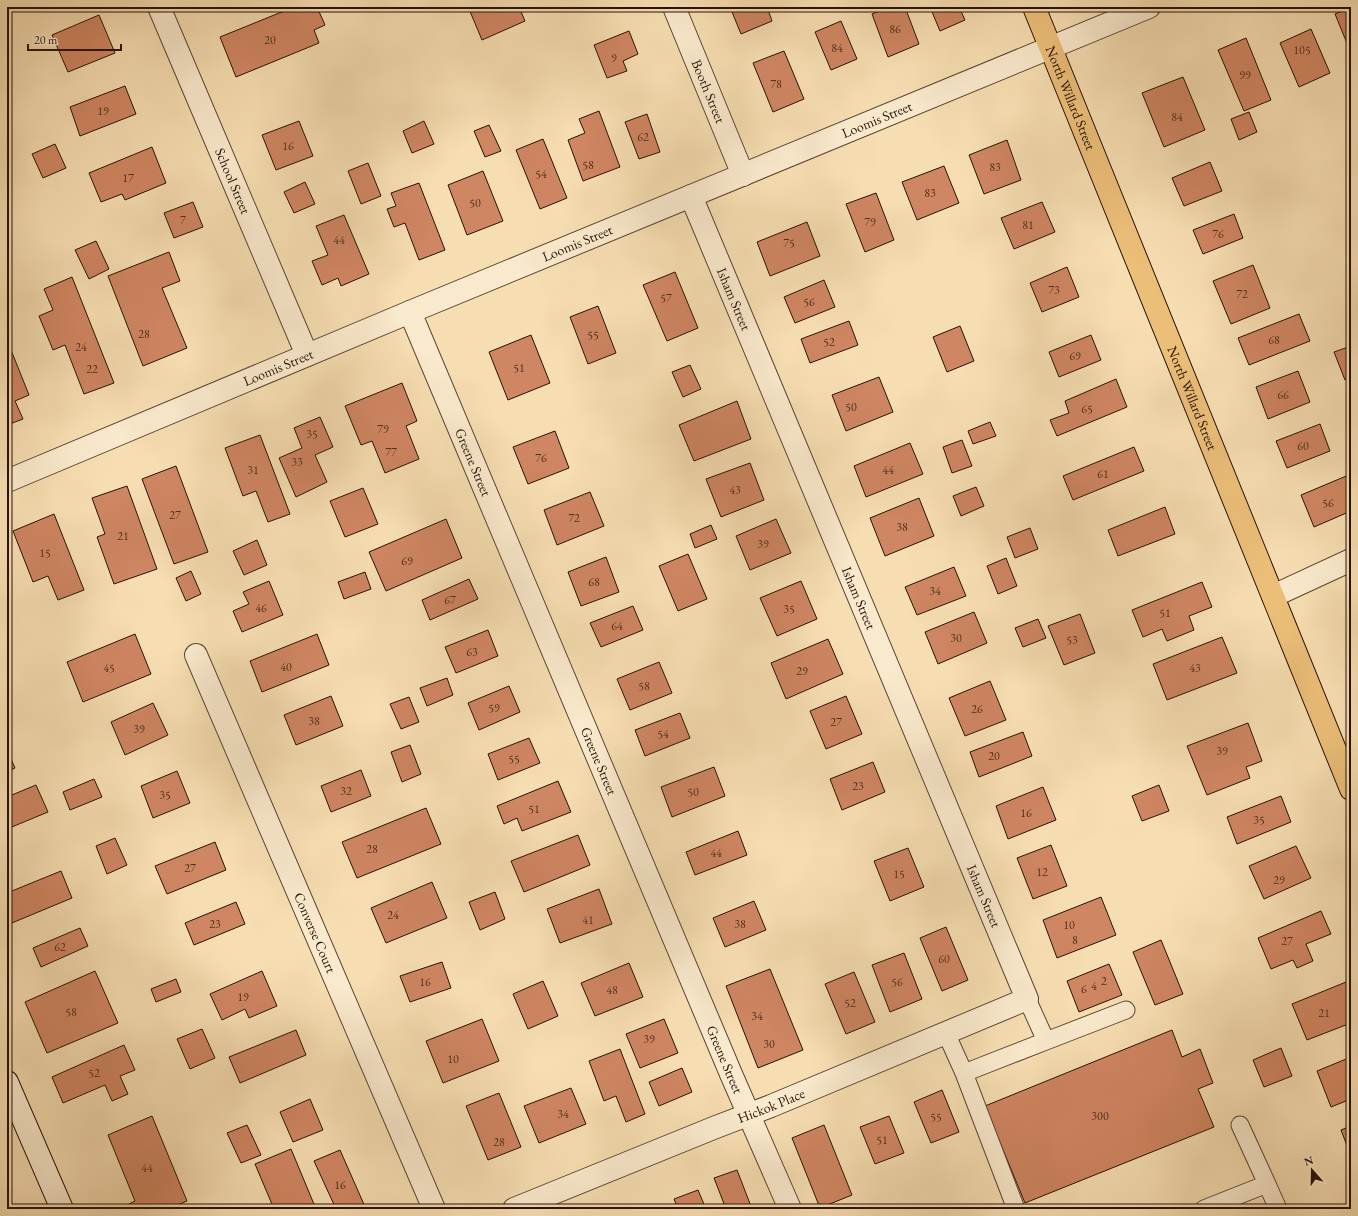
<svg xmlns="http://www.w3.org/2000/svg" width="1358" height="1216" font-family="'EB Garamond',serif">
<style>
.building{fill:#cf8662;stroke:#261206}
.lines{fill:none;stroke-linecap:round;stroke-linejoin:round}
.service-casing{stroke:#5a4531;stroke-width:19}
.minor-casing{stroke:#5a4531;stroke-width:24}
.secondary-casing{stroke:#261206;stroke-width:24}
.primary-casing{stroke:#261206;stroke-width:24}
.service{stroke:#faeacd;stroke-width:17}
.minor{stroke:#faeacd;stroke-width:22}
.secondary{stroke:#faeacd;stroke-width:22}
.primary{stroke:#ecbf79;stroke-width:22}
.labels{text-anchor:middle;stroke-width:3;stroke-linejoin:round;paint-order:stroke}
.number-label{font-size:12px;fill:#502f1d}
.street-label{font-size:14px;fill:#261206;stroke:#faeacd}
</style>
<rect width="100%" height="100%" fill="#f7deb2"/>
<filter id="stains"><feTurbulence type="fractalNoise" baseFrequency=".005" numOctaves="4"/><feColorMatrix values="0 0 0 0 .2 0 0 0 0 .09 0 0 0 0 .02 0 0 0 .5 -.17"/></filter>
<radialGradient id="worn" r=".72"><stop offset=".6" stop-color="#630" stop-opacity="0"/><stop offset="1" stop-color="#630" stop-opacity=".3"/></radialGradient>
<path class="building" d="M294,7H317L325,25L314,30L319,43L236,77L220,37Z
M474,7H519L525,21L482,40L469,9Z
M730,7H767L772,21L741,34Z
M889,7H905L919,44L888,57L872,14Z
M930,7H959L965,20L940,31Z
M1351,7V53L1335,14Z
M99,15L115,53L68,72L52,35Z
M841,21L857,59L831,70L815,32Z
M1311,29L1330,73L1299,87L1280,43Z
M629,31L638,54L623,61L627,71L607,78L594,45Z
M1246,38L1271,100L1244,111L1218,50Z
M784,51L804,99L773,112L753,63Z
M1183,77L1205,130L1164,147L1142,93Z
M125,86L136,114L80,136L70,107Z
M599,111L620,167L583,181L568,140L585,133L579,119Z
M1249,112L1257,132L1239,140L1231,119Z
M647,114L660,152L639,159L625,122Z
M299,121L313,156L276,170L262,135Z
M424,121L434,144L412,153L403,131Z
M489,125L501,151L485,157L474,131Z
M543,139L567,198L540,209L516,150Z
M1007,140L1021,180L984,194L969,155Z
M55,144L66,168L43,178L32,154Z
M152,147L166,183L125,200L122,194L101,202L89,173Z
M1210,162L1222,191L1184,206L1172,178Z
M368,163L381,196L361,204L348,171Z
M944,166L959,203L917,220L902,182Z
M483,171L503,221L467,235L448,185Z
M305,182L315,204L294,213L284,192Z
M419,183L445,250L419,260L405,223L394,227L387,209L396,206L391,193Z
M876,193L894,240L865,252L846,204Z
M193,202L203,227L174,238L164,213Z
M1042,202L1055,232L1014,249L1001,218Z
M1234,214L1243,238L1203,254L1193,230Z
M344,215L369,274L341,286L338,278L322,285L312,261L328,255L316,226Z
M807,222L820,256L770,276L757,242Z
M96,241L109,269L89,279L75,250Z
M169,252L180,281L162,288L187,348L143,366L108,276Z
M1253,265L1270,308L1231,324L1213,281Z
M1067,267L1079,297L1042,312L1030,283Z
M675,272L698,328L667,341L643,285Z
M72,277L114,383L84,394L65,345L53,350L39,316L53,310L44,289Z
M824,280L835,307L795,323L784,297Z
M598,306L616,353L588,364L570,317Z
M1299,314L1310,341L1249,365L1238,338Z
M849,321L858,345L810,363L801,339Z
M960,326L974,361L947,372L933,337Z
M531,335L550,383L508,400L489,352Z
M1091,335L1101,360L1059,377L1049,352Z
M7,340L29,395L15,401L23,419L7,425Z
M1351,346V378L1345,380L1334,352Z
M690,365L701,389L683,397L672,372Z
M1298,371L1310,402L1268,419L1256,387Z
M879,377L893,412L846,431L832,395Z
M1116,379L1127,407L1057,436L1050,420L1069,413L1065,401Z
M402,383L417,421L406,426L419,459L385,473L372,441L361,445L345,406Z
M737,401L751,439L694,461L679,425Z
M320,417L333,447L315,455L327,482L296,497L279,458L302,448L294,428Z
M990,422L996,436L973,444L968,431Z
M1320,424L1330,451L1287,468L1276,441Z
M555,431L569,468L528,484L513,447Z
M260,435L290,514L268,522L256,491L243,496L225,448Z
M962,440L972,466L952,473L943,447Z
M910,443L923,474L866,497L854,466Z
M1134,447L1144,471L1073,500L1063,476Z
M750,463L764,500L721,517L706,479Z
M176,466L208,552L174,564L142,479Z
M1351,474V511L1314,527L1301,495Z
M127,486L157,569L114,584L97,537L105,534L92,498Z
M976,487L984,506L961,516L953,496Z
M363,488L378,524L345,537L330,501Z
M590,492L604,526L557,545L544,510Z
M919,498L934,536L885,556L870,518Z
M1165,507L1175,534L1118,556L1108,530Z
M54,514L84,590L58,600L48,576L33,582L13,531Z
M446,519L462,558L386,591L369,552Z
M776,519L791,553L750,570L736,536Z
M711,525L717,539L695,548L690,534Z
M1030,528L1038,549L1015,558L1007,537Z
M257,540L267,565L244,575L233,551Z
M688,554L707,599L678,611L659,566Z
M606,557L619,592L581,606L568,572Z
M1006,558L1017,586L998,594L987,566Z
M954,567L966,596L917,615L905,587Z
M191,571L201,594L186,601L176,578Z
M365,572L371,589L344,599L338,582Z
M469,579L478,599L430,620L422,600Z
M269,581L283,615L242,632L233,611L249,604L243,592Z
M801,581L817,619L777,636L760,598Z
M1202,582L1212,607L1189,616L1194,630L1167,641L1162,629L1143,637L1132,610Z
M633,606L643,630L601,647L590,623Z
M974,612L987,643L938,664L925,632Z
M1080,614L1095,653L1064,665L1048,626Z
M1038,619L1046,638L1023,647L1015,628Z
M488,630L498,656L456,673L445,647Z
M135,634L151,674L83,702L67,662Z
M317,634L329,665L262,692L250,661Z
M1222,637L1237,673L1167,700L1153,664Z
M828,639L843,674L786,699L771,663Z
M659,662L672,693L630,710L617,679Z
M447,678L453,695L427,706L420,688Z
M990,681L1006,720L965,736L949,698Z
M509,686L520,712L479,730L468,703Z
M331,696L343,726L296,745L284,715Z
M846,696L862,734L826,749L810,711Z
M409,697L419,722L401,729L390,704Z
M153,703L168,735L125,755L111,722Z
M680,713L690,738L645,756L635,730Z
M1248,723L1262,761L1246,767L1250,778L1207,795L1187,746Z
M1023,732L1032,756L979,777L970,752Z
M529,738L540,763L498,780L488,754Z
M410,745L421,774L402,782L391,752Z
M7,750L15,768L7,772Z
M873,762L885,792L842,810L830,779Z
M714,767L725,796L672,817L661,787Z
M361,770L371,796L331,812L321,786Z
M177,771L190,803L153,818L141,786Z
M94,779L102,797L70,810L63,792Z
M558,781L571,812L522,831L517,818L504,824L497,806Z
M36,785L48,812L7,829V797Z
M1159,785L1169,811L1142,821L1132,796Z
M1043,787L1056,820L1008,839L996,806Z
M1281,796L1291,822L1237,844L1227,817Z
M426,808L441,844L357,878L342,842Z
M738,831L747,855L695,875L686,852Z
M578,835L590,865L524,892L511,861Z
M115,838L127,865L107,874L96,846Z
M215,842L226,870L167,894L155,866Z
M1051,845L1067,886L1033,899L1017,858Z
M1296,846L1311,878L1264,899L1249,866Z
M908,848L924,887L890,901L874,861Z
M61,871L72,898L7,925V893Z
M432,882L447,918L386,943L371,908Z
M599,889L612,924L560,943L547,909Z
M495,892L505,919L480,930L469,902Z
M1101,897L1116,935L1057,958L1043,920Z
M754,901L766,930L725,947L713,918Z
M236,902L245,924L194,945L185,923Z
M1321,911L1331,934L1306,944L1313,961L1297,968L1293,960L1271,969L1258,938Z
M946,927L968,980L942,991L920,938Z
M80,928L88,946L41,967L33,948Z
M1161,940L1183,994L1155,1005L1133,952Z
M904,953L922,999L890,1012L872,965Z
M442,962L451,988L410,1002L400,976Z
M629,963L643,997L595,1016L581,983Z
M1109,964L1122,995L1079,1012L1067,981Z
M770,969L803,1050L758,1068L726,986Z
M95,971L118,1023L47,1053L25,1002Z
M262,971L277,1006L249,1018L245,1009L222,1020L210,994Z
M854,972L875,1022L846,1034L825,984Z
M176,979L181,992L156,1002L151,989Z
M1351,980V1023L1307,1040L1292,1004Z
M543,981L558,1016L528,1029L513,994Z
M482,1019L499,1061L443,1083L426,1041Z
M664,1019L678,1053L640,1068L626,1034Z
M202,1029L215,1058L190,1069L177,1039Z
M296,1030L306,1055L240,1083L229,1057Z
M1172,1030L1182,1057L1200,1049L1213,1083L1198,1089L1214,1127L1025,1203L985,1106Z
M124,1045L135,1070L120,1076L128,1094L112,1101L105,1085L63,1103L52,1077Z
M1281,1048L1292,1076L1264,1087L1253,1060Z
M620,1049L645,1114L626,1122L616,1096L604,1101L589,1061Z
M1351,1057V1099L1331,1107L1317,1071Z
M682,1068L692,1092L659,1106L649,1082Z
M571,1088L586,1124L539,1143L524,1106Z
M942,1090L959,1132L931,1143L914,1102Z
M499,1093L521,1147L488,1160L466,1106Z
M310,1099L323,1130L293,1142L280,1112Z
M152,1116L187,1201L168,1209H132L129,1204L135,1201L108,1135Z
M889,1116L904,1153L875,1164L860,1127Z
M247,1125L261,1155L241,1163L227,1133Z
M824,1125L852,1195L820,1208L792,1138Z
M1351,1126V1156L1341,1130Z
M291,1149L316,1209H274L255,1164Z
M340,1150L366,1209H336L314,1161Z
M737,1170L752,1209H726L714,1178Z
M698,1190L706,1209H678L674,1199Z"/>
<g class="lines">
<defs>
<path id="service" d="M946,1033L964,1073L1016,1209
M1046,1041L1126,1010
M964,1073L1046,1041L1027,999
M1240,1125L1267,1184
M1204,1209L1267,1184L1278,1209"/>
<g id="minor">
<path id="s1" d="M159,7L307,355"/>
<path id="s2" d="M674,7L743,175"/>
<path id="s3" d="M410,312L731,1074L790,1209"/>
<path id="s4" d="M7,481L410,312L1149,7"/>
<path d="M1273,596L1351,560"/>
<path id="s5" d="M196,655L434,1209"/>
<path id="s6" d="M514,1209L716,1127L771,1106L1027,999L691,196"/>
</g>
<path id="secondary" d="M7,1082L62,1209"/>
<g id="primary">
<path id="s7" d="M1034,7L1351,789"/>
</g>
</defs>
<use href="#service" class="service-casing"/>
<use href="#minor" class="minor-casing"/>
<use href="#secondary" class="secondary-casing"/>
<use href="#primary" class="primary-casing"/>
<use href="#service" class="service"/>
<use href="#minor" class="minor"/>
<use href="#secondary" class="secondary"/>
<use href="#primary" class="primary"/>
</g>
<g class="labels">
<g class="number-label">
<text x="895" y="33">86</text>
<text x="270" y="44">20</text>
<text x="837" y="52">84</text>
<text x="1302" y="54">105</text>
<text x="614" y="62">9</text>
<text x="1245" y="79">99</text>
<text x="776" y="88">78</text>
<text x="103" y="115">19</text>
<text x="1177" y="121">84</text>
<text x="643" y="141">62</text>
<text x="288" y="150">16</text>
<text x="588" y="169">58</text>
<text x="995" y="171">83</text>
<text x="541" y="178">54</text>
<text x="128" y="182">17</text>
<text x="930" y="197">83</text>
<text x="475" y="207">50</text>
<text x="183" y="224">7</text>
<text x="870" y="226">79</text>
<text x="1028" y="229">81</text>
<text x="1218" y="238">76</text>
<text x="339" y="244">44</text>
<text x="789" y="247">75</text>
<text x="1054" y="294">73</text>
<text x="1242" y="298">72</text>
<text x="666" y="302">57</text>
<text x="809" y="306">56</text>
<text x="144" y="338">28</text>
<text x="593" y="339">55</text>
<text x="1274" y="344">68</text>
<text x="829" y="346">52</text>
<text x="81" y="351">24</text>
<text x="1075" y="360">69</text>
<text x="519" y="372">51</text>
<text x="92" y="373">22</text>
<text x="1283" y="399">66</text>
<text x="851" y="411">50</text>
<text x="1087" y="413">65</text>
<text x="383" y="433">79</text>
<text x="312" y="438">35</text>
<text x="1303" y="450">60</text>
<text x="391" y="456">77</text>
<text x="541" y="462">76</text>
<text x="297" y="466">33</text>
<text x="253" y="474">31</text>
<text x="888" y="474">44</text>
<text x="1103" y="478">61</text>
<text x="735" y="494">43</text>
<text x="1328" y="507">56</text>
<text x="175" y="519">27</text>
<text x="574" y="522">72</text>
<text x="902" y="531">38</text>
<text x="123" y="540">21</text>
<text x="763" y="548">39</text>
<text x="45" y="557">15</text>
<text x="407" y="565">69</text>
<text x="594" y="586">68</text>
<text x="935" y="595">34</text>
<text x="450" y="604">67</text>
<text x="261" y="612">46</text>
<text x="789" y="613">35</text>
<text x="1165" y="617">51</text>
<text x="617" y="630">64</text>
<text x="956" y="642">30</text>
<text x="1072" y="644">53</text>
<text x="472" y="656">63</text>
<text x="286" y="671">40</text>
<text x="109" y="672">45</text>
<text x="1195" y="672">43</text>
<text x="802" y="675">29</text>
<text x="644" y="690">58</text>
<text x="494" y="712">59</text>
<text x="977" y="713">26</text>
<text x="314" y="725">38</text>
<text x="836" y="726">27</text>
<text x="139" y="733">39</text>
<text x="663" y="738">54</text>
<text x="1222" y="755">39</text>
<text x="994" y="760">20</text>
<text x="514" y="763">55</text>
<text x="858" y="790">23</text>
<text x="346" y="795">32</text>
<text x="693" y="796">50</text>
<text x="165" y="799">35</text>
<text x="534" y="813">51</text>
<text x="1026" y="817">16</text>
<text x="1259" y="824">35</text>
<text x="372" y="853">28</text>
<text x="716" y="857">44</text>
<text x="190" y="872">27</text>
<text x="1042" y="876">12</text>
<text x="899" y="878">15</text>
<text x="1279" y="884">29</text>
<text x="393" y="919">24</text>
<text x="588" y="924">41</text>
<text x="215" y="928">23</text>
<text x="740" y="928">38</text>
<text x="1069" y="929">10</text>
<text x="1075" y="944">8</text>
<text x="1287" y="945">27</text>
<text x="60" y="951">62</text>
<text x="944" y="963">60</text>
<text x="1104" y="985">2</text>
<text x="425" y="986">16</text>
<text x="897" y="986">56</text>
<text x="1094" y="990">4</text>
<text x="1084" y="993">6</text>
<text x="612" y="994">48</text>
<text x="243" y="1001">19</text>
<text x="850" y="1007">52</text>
<text x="71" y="1016">58</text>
<text x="1324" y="1017">21</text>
<text x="757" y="1020">34</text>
<text x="649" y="1043">39</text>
<text x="769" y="1048">30</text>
<text x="453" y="1063">10</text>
<text x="94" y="1077">52</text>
<text x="563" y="1118">34</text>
<text x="1100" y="1120">300</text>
<text x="936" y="1121">55</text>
<text x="882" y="1144">51</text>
<text x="499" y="1146">28</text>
<text x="147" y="1172">44</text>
<text x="340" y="1189">16</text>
</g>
<g class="street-label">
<text dy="5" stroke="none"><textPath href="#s2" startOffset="91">Booth Street</textPath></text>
<text dy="5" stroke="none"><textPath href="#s7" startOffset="98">North Willard Street</textPath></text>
<text dy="5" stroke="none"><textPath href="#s4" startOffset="942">Loomis Street</textPath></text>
<text dy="5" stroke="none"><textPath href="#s1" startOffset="189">School Street</textPath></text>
<text dy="5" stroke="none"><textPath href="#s4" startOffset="618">Loomis Street</textPath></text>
<text transform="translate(734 299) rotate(67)" y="5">Isham Street</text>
<text dy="5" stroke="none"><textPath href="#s4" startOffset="294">Loomis Street</textPath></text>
<text dy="5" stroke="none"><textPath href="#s7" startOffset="422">North Willard Street</textPath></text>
<text dy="5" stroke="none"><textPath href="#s3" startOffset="163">Greene Street</textPath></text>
<text transform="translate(859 598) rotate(67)" y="5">Isham Street</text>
<text dy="5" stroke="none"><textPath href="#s3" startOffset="487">Greene Street</textPath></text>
<text transform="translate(984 896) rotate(67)" y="5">Isham Street</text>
<text dy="5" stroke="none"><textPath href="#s5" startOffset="302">Converse Court</textPath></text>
<text dy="5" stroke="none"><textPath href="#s3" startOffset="811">Greene Street</textPath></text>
<text dy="5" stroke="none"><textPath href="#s6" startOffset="277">Hickok Place</textPath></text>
</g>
</g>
<rect width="1358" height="1216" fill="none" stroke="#f7deb2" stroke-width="24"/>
<rect x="8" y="8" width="1342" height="1200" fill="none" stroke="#261206" stroke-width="2"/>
<rect x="12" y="12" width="1334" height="1192" fill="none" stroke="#261206"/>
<g transform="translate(1312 1170) rotate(340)" stroke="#faeacd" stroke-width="3" paint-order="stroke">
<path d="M0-3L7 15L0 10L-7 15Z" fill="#261206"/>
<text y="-6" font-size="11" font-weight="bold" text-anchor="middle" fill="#261206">N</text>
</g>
<path d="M28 44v6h93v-6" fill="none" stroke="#261206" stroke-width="2"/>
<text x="34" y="44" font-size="12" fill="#261206" stroke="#faeacd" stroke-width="3" paint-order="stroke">20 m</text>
<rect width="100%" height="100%" filter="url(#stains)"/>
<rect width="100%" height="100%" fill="url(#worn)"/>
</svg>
